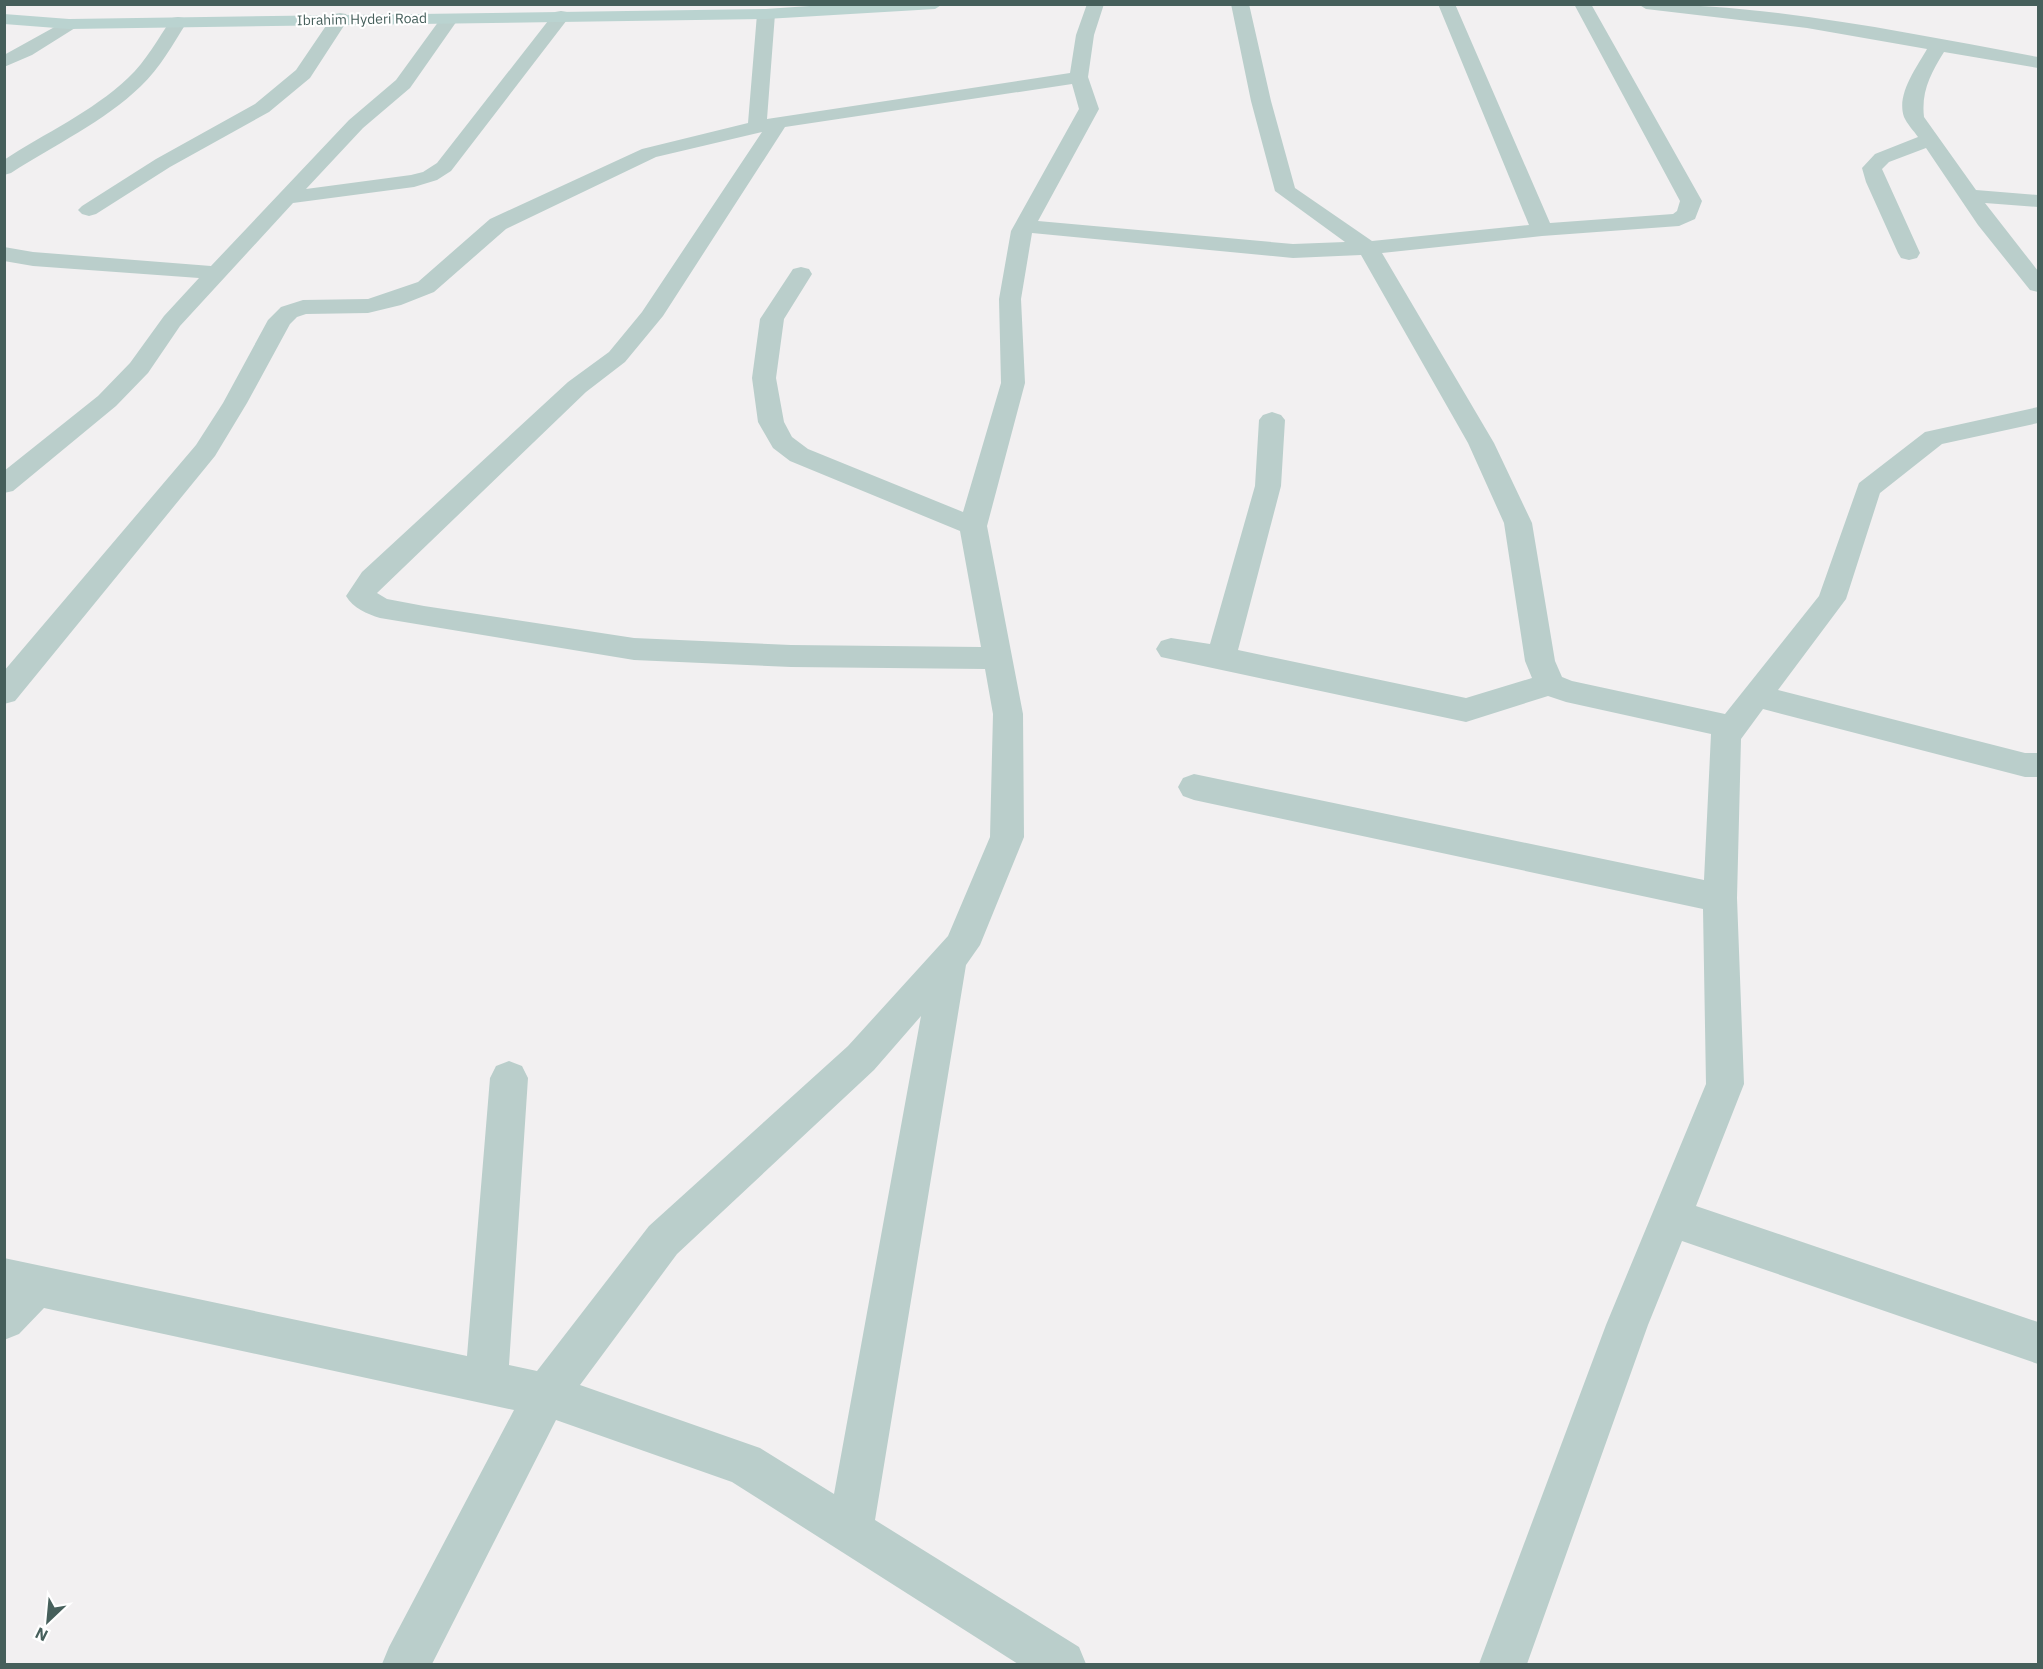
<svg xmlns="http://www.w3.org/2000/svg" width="2043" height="1669" font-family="'IBM Plex Sans',sans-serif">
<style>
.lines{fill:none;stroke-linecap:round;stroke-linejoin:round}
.street{fill:#bacecb;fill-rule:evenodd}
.secondary{fill:#bad3d0;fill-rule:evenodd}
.labels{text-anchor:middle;stroke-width:4.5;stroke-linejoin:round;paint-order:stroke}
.far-street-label{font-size:14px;fill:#465f5b;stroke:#fff}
</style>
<rect width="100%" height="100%" fill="#f2f0f1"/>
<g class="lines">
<path class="street" d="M1087,4H1104L1094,35L1088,77L1099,109L1038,221L1293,244L1345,242L1275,191L1251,101L1231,4H1249L1271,101L1295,188L1372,241L1529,225L1438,4H1455L1550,223L1673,214L1677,211L1680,201L1574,4H1591L1702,201L1695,219L1679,226L1542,236L1382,253L1494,443L1532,523L1555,661L1562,677L1572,681L1725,714L1819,596L1859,483L1925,432L2038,407V423L1942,444L1880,493L1846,599L1778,690L2025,753H2038V777H2025L1763,709L1741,739L1737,898L1744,1084L1696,1206L2038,1322V1364L1682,1241L1648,1325L1527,1664H1479L1606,1325L1706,1084L1703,909L1194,800L1183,796L1178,787L1183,778L1194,774L1704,880L1711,734L1566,702L1548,696L1466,722L1161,657L1156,649L1161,641L1171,638L1210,644L1255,486L1259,420L1263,415L1272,412L1281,415L1285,420L1281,486L1238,650L1466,698L1532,678L1525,661L1504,523L1468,443L1361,255L1293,258L1032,233L1021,299L1025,383L987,526L1023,714L1024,837L980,945L966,965L875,1520L1079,1647L1086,1664H1018L732,1482L556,1420L432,1664H382L389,1647L514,1410L44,1308L19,1334L4,1340V1258L467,1356L490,1078L496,1066L509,1061L522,1066L528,1078L509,1365L537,1371L649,1226L848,1046L948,936L990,837L993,714L985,669L791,667L634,660L380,618C367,614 353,608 346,596L362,572L568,382L609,352L642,312L762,132L656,157L506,229L434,292L401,305L368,313L306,314L297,317L290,324L247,403L215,456L15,701L4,704V671L196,445L223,403L268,320L281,307L303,300L368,299L418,282L490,219L642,149L748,123L757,14L760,10H772L775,14L767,119L1070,73L1076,35ZM1072,84L1079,109L1011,231L999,299L1001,383L963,512L808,449L792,437L784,422L776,378L784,319L812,274L809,269L801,267L793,269L760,319L752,378L758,422L773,448L790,461L960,531L981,647L791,645L634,638L424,606L387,599L377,593L586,392L625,362L663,316L785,127ZM921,1016L834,1494L760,1448L580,1385L677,1254L874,1070Z
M1638,4C1772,4 1907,33 2038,57V68L1944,52C1931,73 1921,91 1924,117L1976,190L2038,195V207L1985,203L2038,271V292L2030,290L1978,225L1926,148L1889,162L1882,169L1920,253L1917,258L1909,260L1901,258L1898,253L1866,182L1862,168L1875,154L1918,137C1914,131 1907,124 1904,117C1896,94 1917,67 1927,49L1807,28L1646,9Z
M561,11L567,12L570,16L451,171L437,180L414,187L293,203L180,326L148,373L116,406L13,491L4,493V471L98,396L130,363L164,316L199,278L33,266L4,261V247L33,252L211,266L349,120L396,80L444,14H456L459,18L410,88L363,128L306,189L411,175L423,172L437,163L555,12Z
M340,13L346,14L349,18L310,78L269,112L170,167L96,214L89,216L82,214L78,210L82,206L156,159L255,104L296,70L334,14Z
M178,17L184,18L187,22C173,44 160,68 141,86C104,122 54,145 11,173L4,175V160C45,133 92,112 128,78C146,61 158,39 172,18Z
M69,19L75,20L78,24L75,28L32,55L4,67V55Z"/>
<path class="secondary" d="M838,4H943L935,9L766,19L69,29L4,24V14L69,19L766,9Z"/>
</g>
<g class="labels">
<g class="far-street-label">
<text transform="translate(362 19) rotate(-1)" y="5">Ibrahim Hyderi Road</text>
</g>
</g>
<rect width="2043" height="1669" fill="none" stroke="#465f5b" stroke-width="12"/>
<g transform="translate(48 1621) rotate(206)" stroke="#ffffff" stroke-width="4.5" paint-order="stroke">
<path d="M0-4.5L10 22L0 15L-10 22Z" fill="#465f5b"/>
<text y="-9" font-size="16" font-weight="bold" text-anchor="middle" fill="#465f5b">N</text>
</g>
</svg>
